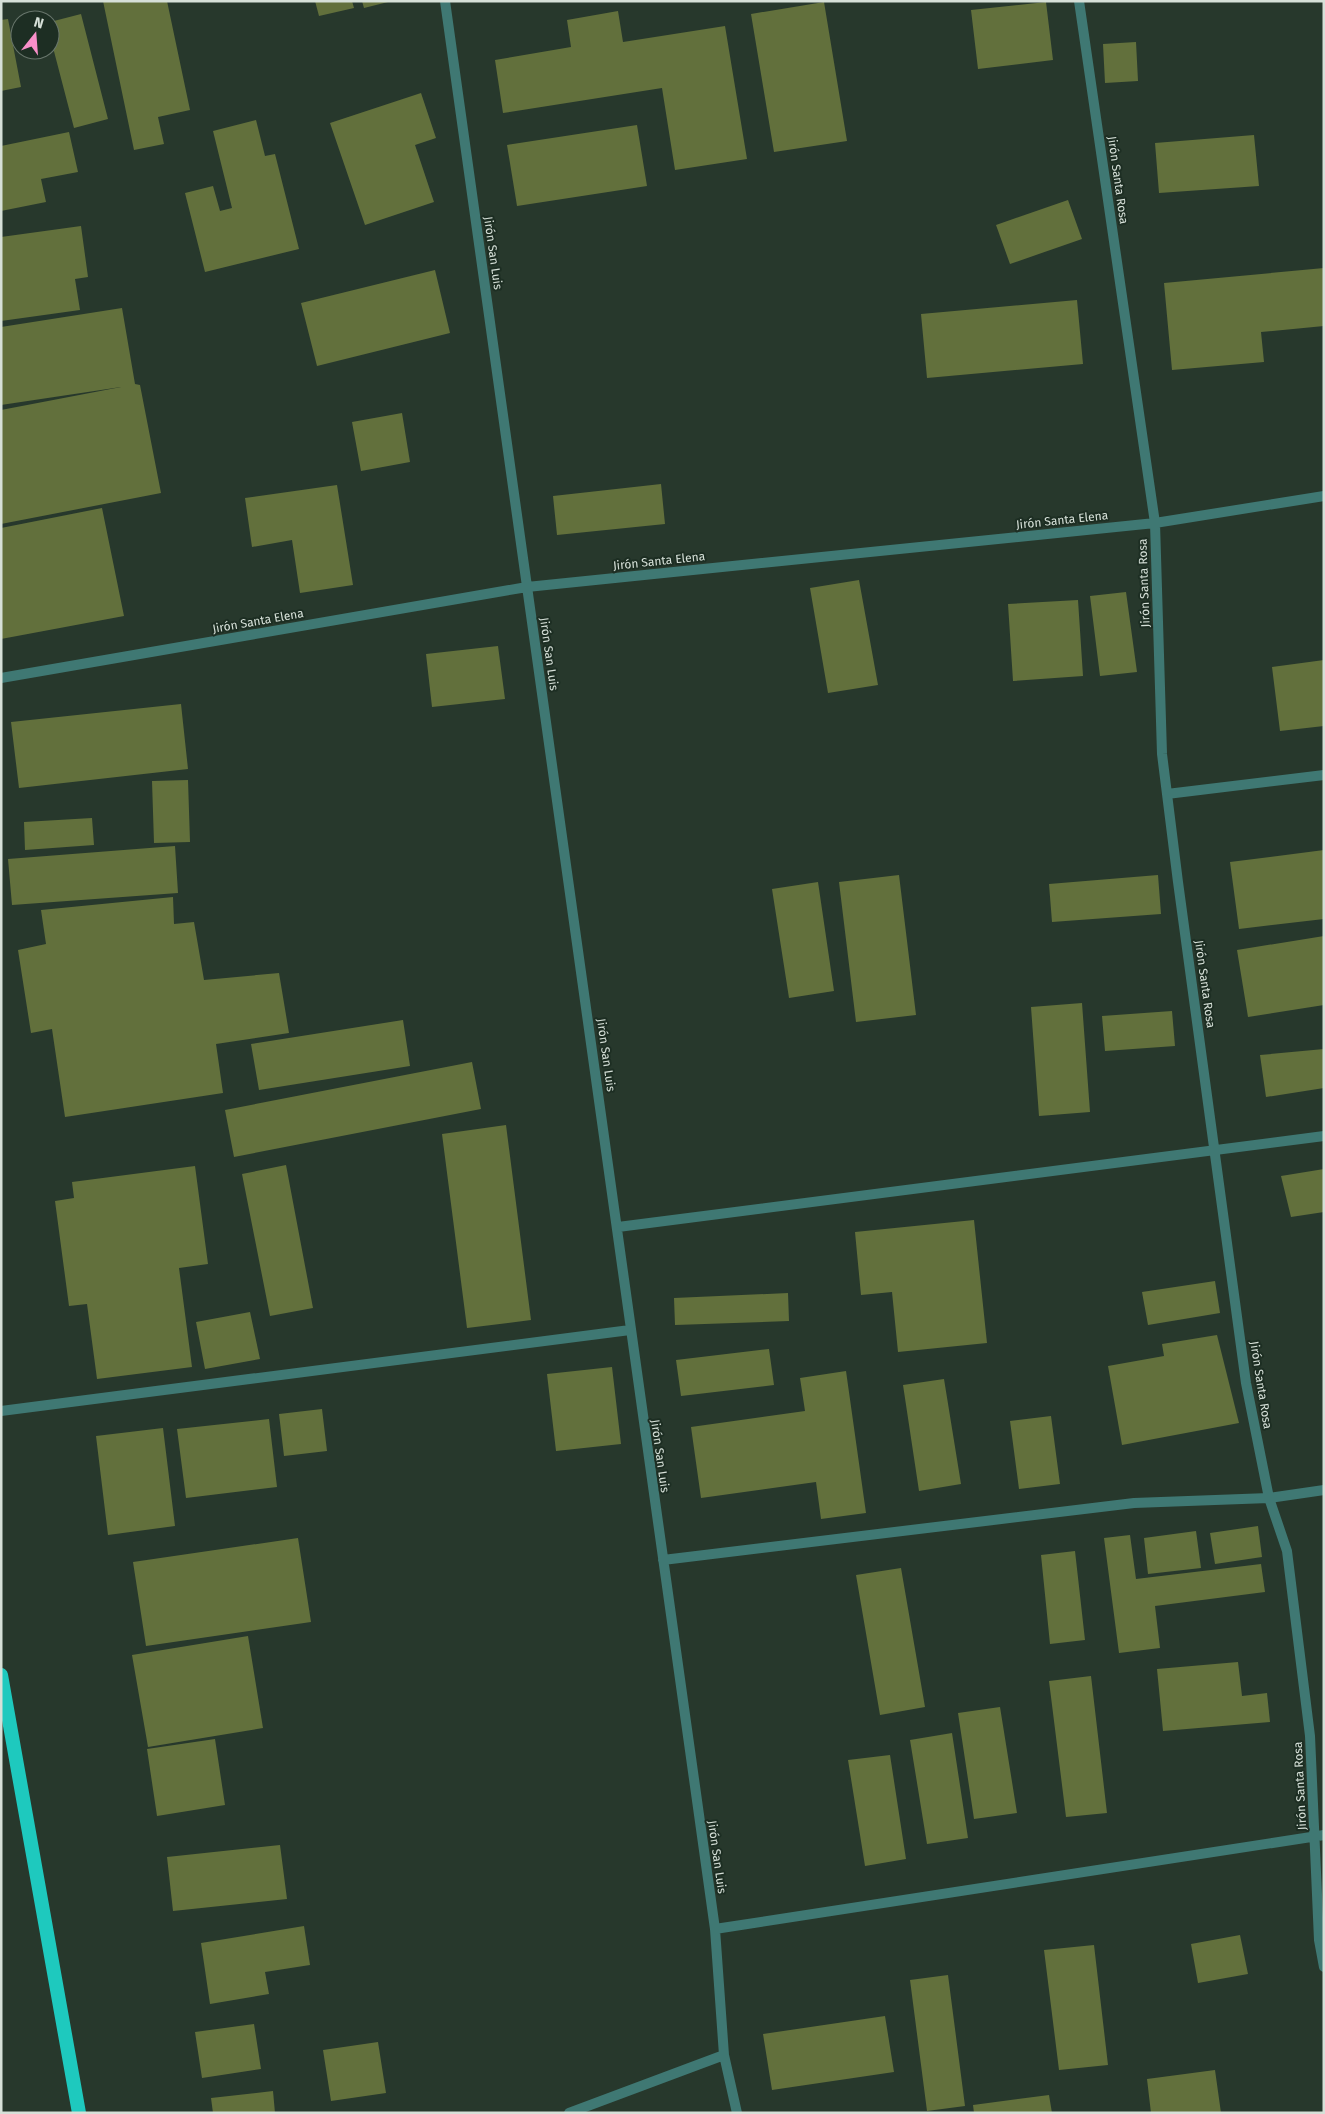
<svg xmlns="http://www.w3.org/2000/svg" width="1325" height="2114" font-family="'Fira Sans',sans-serif">
<style>
.building{fill:#62703c}
.lines{fill:none;stroke-linecap:round;stroke-linejoin:round}
.minor{stroke:#3f7873;stroke-width:10}
.trunk{stroke:#1ec9be;stroke-width:14}
.labels{text-anchor:middle;stroke-width:4;stroke-linejoin:round;paint-order:stroke}
.street-label{font-size:12px;fill:#d6e0d8;stroke:#1d2e23}
</style>
<rect width="100%" height="100%" fill="#27382c"/>
<path class="building" d="M103,1H167L190,110L158,117L164,144L134,150Z
M315,1H352L354,8L319,16Z
M362,1H388V2L364,8Z
M824,2L847,141L774,152L751,14Z
M1046,2L1053,60L978,69L971,10Z
M618,11L623,42L725,26L747,159L675,170L662,88L503,113L495,60L571,47L567,20Z
M81,14L108,119L74,128L50,36V22Z
M8,19L21,87L1,91V20Z
M1136,42L1138,81L1105,83L1103,44Z
M421,93L436,138L415,145L434,202L365,225L330,123Z
M256,120L265,156L275,154L299,249L205,272L185,193L213,186L220,211L232,208L213,131Z
M637,125L647,186L517,206L507,145Z
M69,132L78,172L41,179L46,202L1,211V146Z
M1254,135L1259,186L1159,193L1155,143Z
M1068,200L1082,239L1010,264L996,225Z
M81,226L88,277L75,279L80,310L1,321V237Z
M1324,268V326L1261,332L1264,362L1172,370L1164,283Z
M435,270L450,333L317,366L301,303Z
M1077,300L1083,364L927,378L921,314Z
M122,308L135,384L140,385L161,493L1,524V410L121,387L1,405V327Z
M402,413L410,462L361,471L352,422Z
M661,484L665,524L557,535L553,496Z
M337,485L353,585L300,593L292,540L252,547L245,498Z
M102,508L124,616L1,639V528Z
M859,580L878,685L828,693L810,588Z
M1126,592L1137,672L1100,676L1090,596Z
M1078,600L1083,676L1013,681L1008,604Z
M498,646L505,699L432,707L426,654Z
M1324,660V726L1280,731L1272,667Z
M181,704L188,769L19,788L11,722Z
M188,780L190,842L154,843L152,781Z
M92,818L94,845L25,850L24,822Z
M175,846L178,893L12,905L8,859Z
M1324,850V919L1239,929L1230,862Z
M899,875L916,1015L856,1022L839,882Z
M1158,875L1161,914L1052,922L1049,884Z
M818,882L834,991L789,998L772,889Z
M173,897L174,924L194,922L204,980L279,973L289,1033L216,1044L223,1093L65,1117L52,1029L31,1033L18,950L46,944L41,910Z
M1324,936V1005L1248,1017L1237,950Z
M1082,1003L1090,1112L1039,1116L1031,1007Z
M1172,1011L1175,1046L1105,1051L1102,1016Z
M403,1020L410,1066L259,1090L251,1044Z
M1324,1049V1088L1266,1097L1260,1055Z
M472,1062L481,1109L234,1157L225,1110Z
M506,1125L531,1320L467,1328L442,1134Z
M286,1165L313,1308L270,1316L242,1174Z
M195,1166L208,1264L179,1268L192,1367L97,1379L87,1304L69,1306L55,1201L74,1198L72,1182Z
M1324,1169V1212L1291,1217L1281,1176Z
M974,1220L987,1343L898,1352L892,1292L861,1295L855,1232Z
M1215,1281L1220,1313L1148,1325L1142,1292Z
M788,1293L789,1321L675,1325L674,1298Z
M250,1312L260,1359L205,1369L196,1322Z
M1217,1335L1239,1423L1122,1445L1108,1366L1164,1356L1162,1344Z
M769,1349L774,1385L681,1396L676,1360Z
M612,1367L621,1444L556,1451L547,1374Z
M846,1371L866,1513L821,1519L816,1482L701,1498L691,1427L805,1411L800,1378Z
M944,1379L961,1484L919,1491L903,1385Z
M322,1409L327,1451L284,1456L279,1414Z
M1051,1416L1060,1484L1019,1489L1010,1421Z
M269,1419L277,1487L186,1498L177,1429Z
M163,1428L175,1526L108,1535L96,1436Z
M1258,1526L1262,1557L1215,1564L1210,1533Z
M1196,1531L1201,1568L1148,1574L1144,1538Z
M1130,1535L1136,1579L1261,1564L1265,1592L1155,1606L1160,1648L1119,1653L1104,1538Z
M298,1538L311,1622L146,1646L133,1562Z
M1075,1551L1085,1640L1050,1644L1041,1555Z
M901,1568L925,1707L880,1715L856,1575Z
M248,1636L263,1728L148,1747L132,1655Z
M1238,1662L1242,1696L1267,1693L1270,1722L1163,1731L1157,1669Z
M1091,1676L1107,1813L1066,1817L1049,1681Z
M1000,1707L1017,1813L974,1819L958,1713Z
M952,1733L968,1838L927,1844L910,1740Z
M215,1739L225,1805L157,1816L147,1749Z
M890,1755L906,1859L865,1866L848,1760Z
M280,1845L287,1899L173,1911L167,1857Z
M304,1926L310,1965L265,1972L269,1994L210,2004L201,1943Z
M1240,1935L1248,1974L1198,1983L1191,1944Z
M1094,1945L1108,2065L1059,2070L1044,1950Z
M948,1975L965,2106L927,2111L910,1980Z
M885,2016L894,2072L772,2090L763,2034Z
M254,2024L261,2069L202,2078L195,2032Z
M378,2042L386,2093L331,2101L323,2050Z
M1215,2070L1221,2113H1151L1147,2079Z
M273,2091L275,2113H213L211,2098Z
M1049,2095L1052,2113H974L973,2105Z"/>
<g class="lines">
<path class="minor" d="M445,1L715,1929L724,2055L737,2113
M1079,1L1155,523L1162,754L1178,882L1246,1383L1269,1498L1287,1551L1310,1736L1319,1940L1324,1967
M1,678L527,587L1155,523L1324,496
M1167,794L1324,775
M618,1227L1324,1136
M1,1411L630,1330
M663,1560L1134,1503L1269,1498L1324,1490
M715,1929L1324,1835
M569,2113L724,2055"/>
<path class="trunk" d="M1,1675L79,2113"/>
</g>
<g class="labels">
<g class="street-label">
<text transform="translate(1118 180) rotate(82)" y="4">Jirón Santa Rosa</text>
<text transform="translate(493 253) rotate(82)" y="4">Jirón San Luis</text>
<text transform="translate(1062 520) rotate(-6)" y="4">Jirón Santa Elena</text>
<text transform="translate(659 561) rotate(-6)" y="4">Jirón Santa Elena</text>
<text transform="translate(1144 583) rotate(-92)" y="4">Jirón Santa Rosa</text>
<text transform="translate(258 621) rotate(-10)" y="4">Jirón Santa Elena</text>
<text transform="translate(549 654) rotate(82)" y="4">Jirón San Luis</text>
<text transform="translate(1205 984) rotate(82)" y="4">Jirón Santa Rosa</text>
<text transform="translate(606 1055) rotate(82)" y="4">Jirón San Luis</text>
<text transform="translate(1261 1385) rotate(81)" y="4">Jirón Santa Rosa</text>
<text transform="translate(660 1456) rotate(82)" y="4">Jirón San Luis</text>
<text transform="translate(1300 1786) rotate(-93)" y="4">Jirón Santa Rosa</text>
<text transform="translate(717 1857) rotate(82)" y="4">Jirón San Luis</text>
</g>
</g>
<rect width="1325" height="2114" fill="none" stroke="#d6e0d8" stroke-width="5"/>
<g transform="translate(35 35) rotate(17)"><circle r="24" fill="#1d2e23" stroke="#67756b"/>
<path d="M0-4L9 19L0 12L-9 19Z" fill="#f98fc9"/>
<text y="-8" font-size="14" font-weight="bold" text-anchor="middle" fill="#d6e0d8">N</text>
</g>
</svg>
